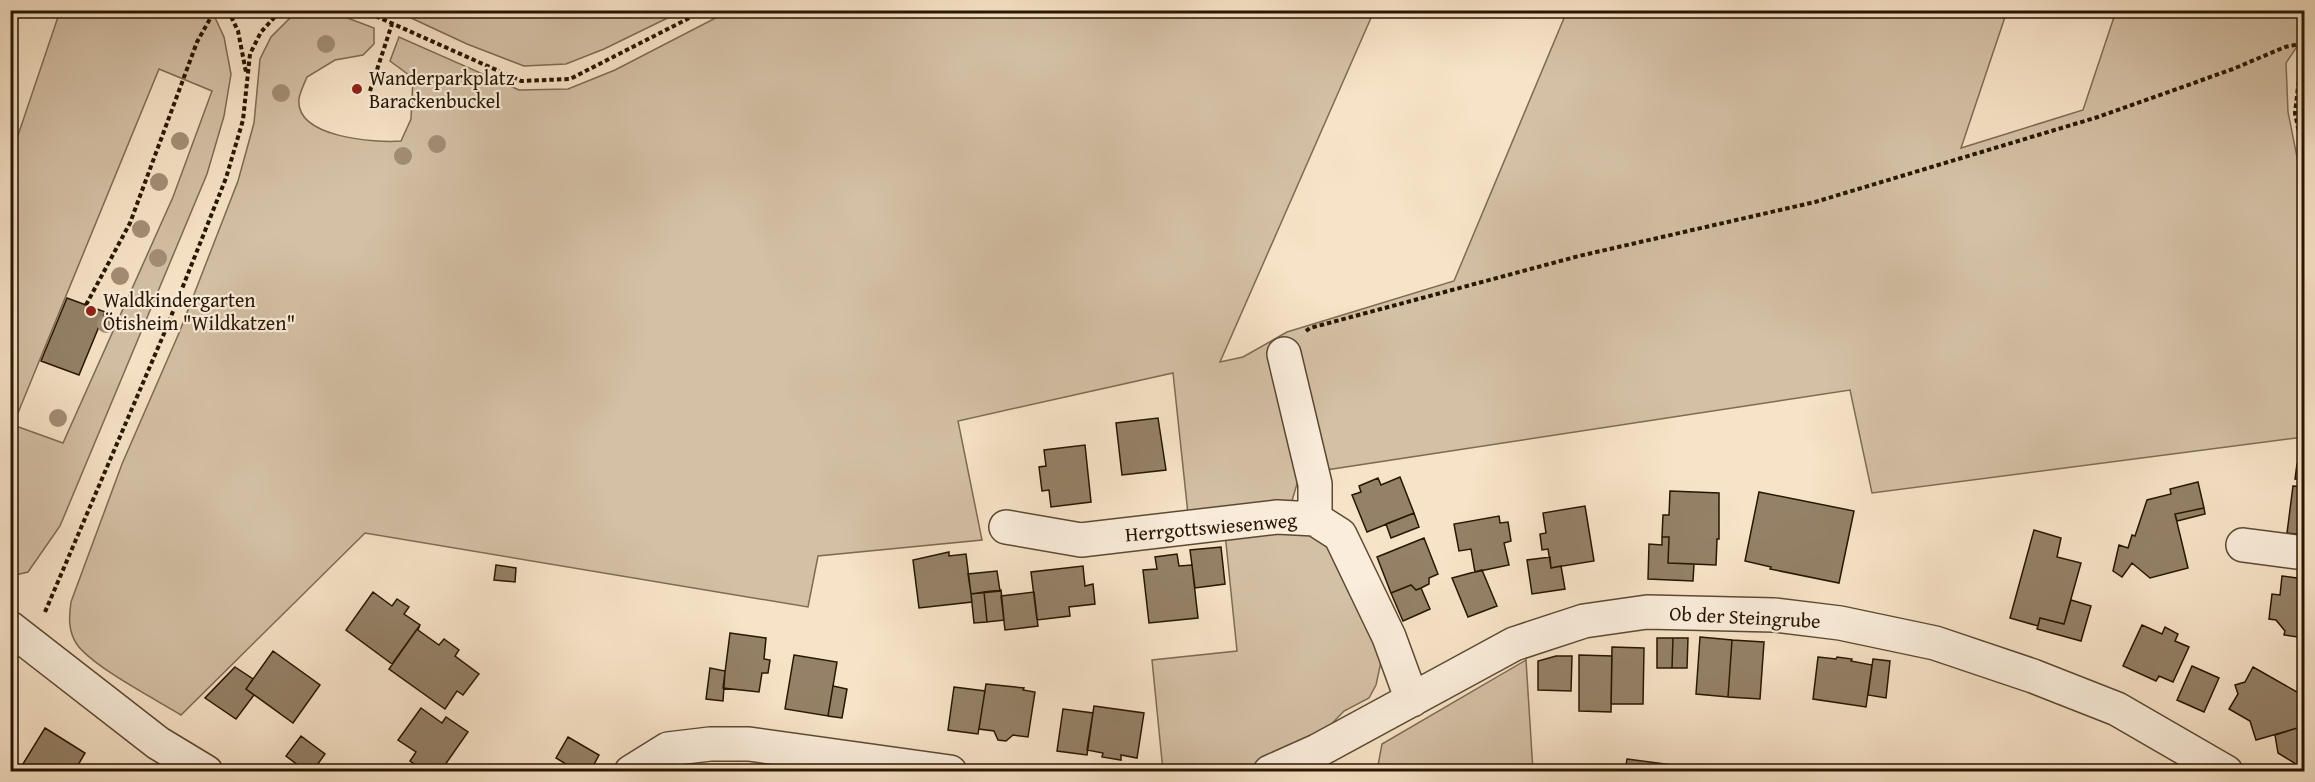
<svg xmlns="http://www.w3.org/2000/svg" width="2315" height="782" font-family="'Gentium Book Plus',serif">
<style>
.green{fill:#d4c0a5;stroke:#7e6b52;stroke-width:1.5;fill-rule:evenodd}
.building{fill:#948167;stroke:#281600;stroke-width:1.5}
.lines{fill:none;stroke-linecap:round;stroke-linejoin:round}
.minor-casing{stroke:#5c4932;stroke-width:36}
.path{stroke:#281600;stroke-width:4;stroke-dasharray:4.5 3;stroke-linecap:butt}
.minor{stroke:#faeddb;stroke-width:33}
.tree{fill:#a28e75}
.poi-dot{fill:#8f2418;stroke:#faeddb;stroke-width:2}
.labels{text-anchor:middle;stroke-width:4.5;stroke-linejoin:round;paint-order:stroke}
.poi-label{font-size:20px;fill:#281600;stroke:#faeddb;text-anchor:start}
.street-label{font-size:20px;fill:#281600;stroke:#faeddb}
</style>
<rect width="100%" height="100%" fill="#f7e3c7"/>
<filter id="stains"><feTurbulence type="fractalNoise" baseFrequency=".00333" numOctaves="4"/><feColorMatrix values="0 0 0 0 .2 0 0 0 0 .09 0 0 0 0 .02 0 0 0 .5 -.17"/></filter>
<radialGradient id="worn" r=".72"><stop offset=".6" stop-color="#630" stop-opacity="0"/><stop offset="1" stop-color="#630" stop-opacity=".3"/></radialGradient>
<path class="green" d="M60,11H212L224,37L231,74L224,116L207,174L60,526L28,572L11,576V156ZM159,69L212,91L173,197L63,443L13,425Z
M297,11H329L374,28V44L363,55L335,60L307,77C304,84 300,92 299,99C295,138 376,143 401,141L411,119L413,78L390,61L399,37L519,90L568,89L615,70L729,11H1374L1220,362L1243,357L1287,332L1454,281L1567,11H2007L1961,148L2083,110L2116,11H2304V36L2286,63L2288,112L2304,192V437L1872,493L1850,390L1300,474L1291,504L1188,514L1173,373L958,421L982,540L818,556L808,607L365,533L181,715C155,699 91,666 76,643C68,630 69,616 71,602L122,464L179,333L238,181L254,123L260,59L271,37Z
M396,11L682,10V11L604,49L566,64L524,66L467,44Z
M1287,527L1318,537L1338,553L1382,657L1376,685L1369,698L1344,711L1318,738L1283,756L1251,768L1225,772L1163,771L1152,660L1237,651L1225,533Z
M1526,660L1533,771H1377L1382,744Z"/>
<path class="building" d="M67,298L105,312L79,375L41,361Z
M1158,418L1166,470L1122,475L1116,423Z
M1085,445L1091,502L1051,507L1049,490L1042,491L1039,467L1046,466L1044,450Z
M2297,464L2304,465V480L2295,479Z
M1400,477L1414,513L1367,532L1352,495L1361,492L1359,486L1378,478L1381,485Z
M2198,482L2204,508L2175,514L2188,568L2150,578L2132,563L2122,577L2113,571L2119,545L2128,548L2132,535L2135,536L2147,500L2171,494L2170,489Z
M2293,486L2304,487V535L2287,533Z
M1670,491L1719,493V539H1717L1716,565L1668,563L1669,537H1662L1663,515H1669Z
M1759,492L1854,511L1839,583L1770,569L1771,567L1745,561Z
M1585,506L1594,561L1551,568L1548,549L1542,550L1540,534L1546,533L1543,513Z
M2204,508L2205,514L2177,521L2175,514Z
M1414,513L1419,527L1391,538L1386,524Z
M1499,516L1500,523L1508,522L1511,541L1504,543L1509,565L1475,572L1471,549L1459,551L1454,524Z
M2034,530L2061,538L2057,557L2081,563L2064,624L2040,618L2038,626L2010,618Z
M1662,537H1669L1668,563L1694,564L1693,581L1648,579L1649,544L1662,545Z
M1424,538L1438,574L1429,578V584L1421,588L1416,590L1411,585L1391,593L1377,557Z
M1221,547L1225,584L1195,588L1190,550Z
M949,552V556L966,554L972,602L919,608L913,560Z
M1177,554L1179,566L1192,565L1198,618L1149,623L1143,570L1157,569L1155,557Z
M1550,557L1551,568L1561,566L1565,589L1532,594L1527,560Z
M496,565L516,568L515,582L494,580Z
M1083,566L1085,586L1093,584L1095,604L1069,607L1070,616L1037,620L1031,572Z
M1482,570L1497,606L1468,617L1452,578Z
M997,571L1000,591L971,594L968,574Z
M2282,576L2304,579V638L2284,635L2285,631L2276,620L2269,619L2272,594L2280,595Z
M1411,585L1416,590L1421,588L1430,609L1403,621L1391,593Z
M1001,590L1004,620L987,622L984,592Z
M373,592L392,606L397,599L409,607L404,614L420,625L392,664L346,630Z
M984,592L987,622L974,623L971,594Z
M1034,592L1038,626L1005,630L1001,596Z
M2071,600L2091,606L2081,641L2037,629L2040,618L2064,624Z
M420,625L418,630L439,645L444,639L459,650L455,656L479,674L463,695L457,691L445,709L389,669Z
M2142,625L2162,634L2165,627L2178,634L2175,641L2189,647L2173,682L2159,676L2156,681L2123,666Z
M730,633L766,638L764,659L770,660L768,673H762L759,692L723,688Z
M1700,637L1732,640L1728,697L1696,694Z
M1657,638H1673L1672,668H1657Z
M1673,638H1688L1687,668H1672Z
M1732,640L1764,642L1760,699L1728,697Z
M1612,647L1644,648L1643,704H1611Z
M273,651L320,685L293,723L246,689Z
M794,655L837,662L828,716L785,709Z
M1579,655L1612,656L1611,712L1579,711Z
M1556,656H1572L1571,691L1538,690V661Z
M1818,657L1836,659L1837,657L1852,659L1851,661L1872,665L1866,707L1813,699Z
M1873,659L1890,661L1886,698L1868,695Z
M2192,666L2219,678L2204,712L2177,700Z
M235,667L253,679L246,689L254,695L236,719L205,698Z
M2253,667L2297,692L2304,717V726L2256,740L2250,721L2229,709L2238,694L2235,685L2245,682Z
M710,668L725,671L723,701L706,699Z
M986,684L1024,688L1023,690L1035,692L1028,737L1013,735L1006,741L998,740L994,731L979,729Z
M833,686L847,689L842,718L828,716Z
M954,687L985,691L978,734L948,730Z
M1094,706L1144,713L1137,758L1121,755V760L1102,757L1103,753L1087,750Z
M421,708L442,723L446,717L468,732L440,772H426L410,761L416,752L398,740Z
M1063,709L1093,713L1087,755L1057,751Z
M10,720L16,723L10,733Z
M2304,726V769L2278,753L2275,735Z
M45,728L85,753L74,772H18Z
M301,736L325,754L312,772H307L286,756Z
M568,737L599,755L590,772H579L556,758Z
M1627,759L1703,769L1702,772H1625Z
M512,766L529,772H508Z"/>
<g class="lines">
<defs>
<path id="minor" d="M1284,354L1315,484V519
M1006,527L1081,540L1277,517L1315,519L1340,535L1389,637L1412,700
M2243,545L2304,553
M10,628L158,743L206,772
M631,772L668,749L710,744H749L950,772
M1270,772L1317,751L1514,644L1584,621L1647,612L1774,615L1840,623L1935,643L2033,676L2117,709L2226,772"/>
</defs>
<use href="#minor" class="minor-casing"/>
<path class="path" d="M228,10L238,31L246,72
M362,10L521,81L570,79L705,10
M2303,44L2295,113L2304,158
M370,91L392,24
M86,305L130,223L197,42L215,10
M1306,331L1310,328L1579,256L1815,202L2098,117L2233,69L2285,47L2304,43
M45,612L166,329L226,178L243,120L250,54L261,32L281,10"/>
<use href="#minor" class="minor"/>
</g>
<g class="tree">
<circle cx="326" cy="44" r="9"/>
<circle cx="281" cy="93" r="9"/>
<circle cx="180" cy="141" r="9"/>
<circle cx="437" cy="144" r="9"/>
<circle cx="403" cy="156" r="9"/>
<circle cx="159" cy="182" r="9"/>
<circle cx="141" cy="229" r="9"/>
<circle cx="158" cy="258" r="9"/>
<circle cx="120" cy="276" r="9"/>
<circle cx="106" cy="324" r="9"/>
<circle cx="58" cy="418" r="9"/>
</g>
<g class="poi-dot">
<circle cx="357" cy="89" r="6"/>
<circle cx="91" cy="311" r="6"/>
</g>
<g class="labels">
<g class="poi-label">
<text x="369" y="85">Wanderparkplatz<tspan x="369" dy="23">Barackenbuckel</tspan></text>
<text x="103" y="307">Waldkindergarten<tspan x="103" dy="23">Ötisheim "Wildkatzen"</tspan></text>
</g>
<g class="street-label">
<text transform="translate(1211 527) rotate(-5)" y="7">Herrgottswiesenweg</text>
<text transform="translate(1745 617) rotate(3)" y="7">Ob der Steingrube</text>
</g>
</g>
<rect width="2315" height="782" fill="none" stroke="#f7e3c7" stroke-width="36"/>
<rect x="12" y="12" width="2291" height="758" fill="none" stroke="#281600" stroke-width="3"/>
<rect x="18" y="18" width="2279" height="746" fill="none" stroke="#281600" stroke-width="1.5"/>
<rect width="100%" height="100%" filter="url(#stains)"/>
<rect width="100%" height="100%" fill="url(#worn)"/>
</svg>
